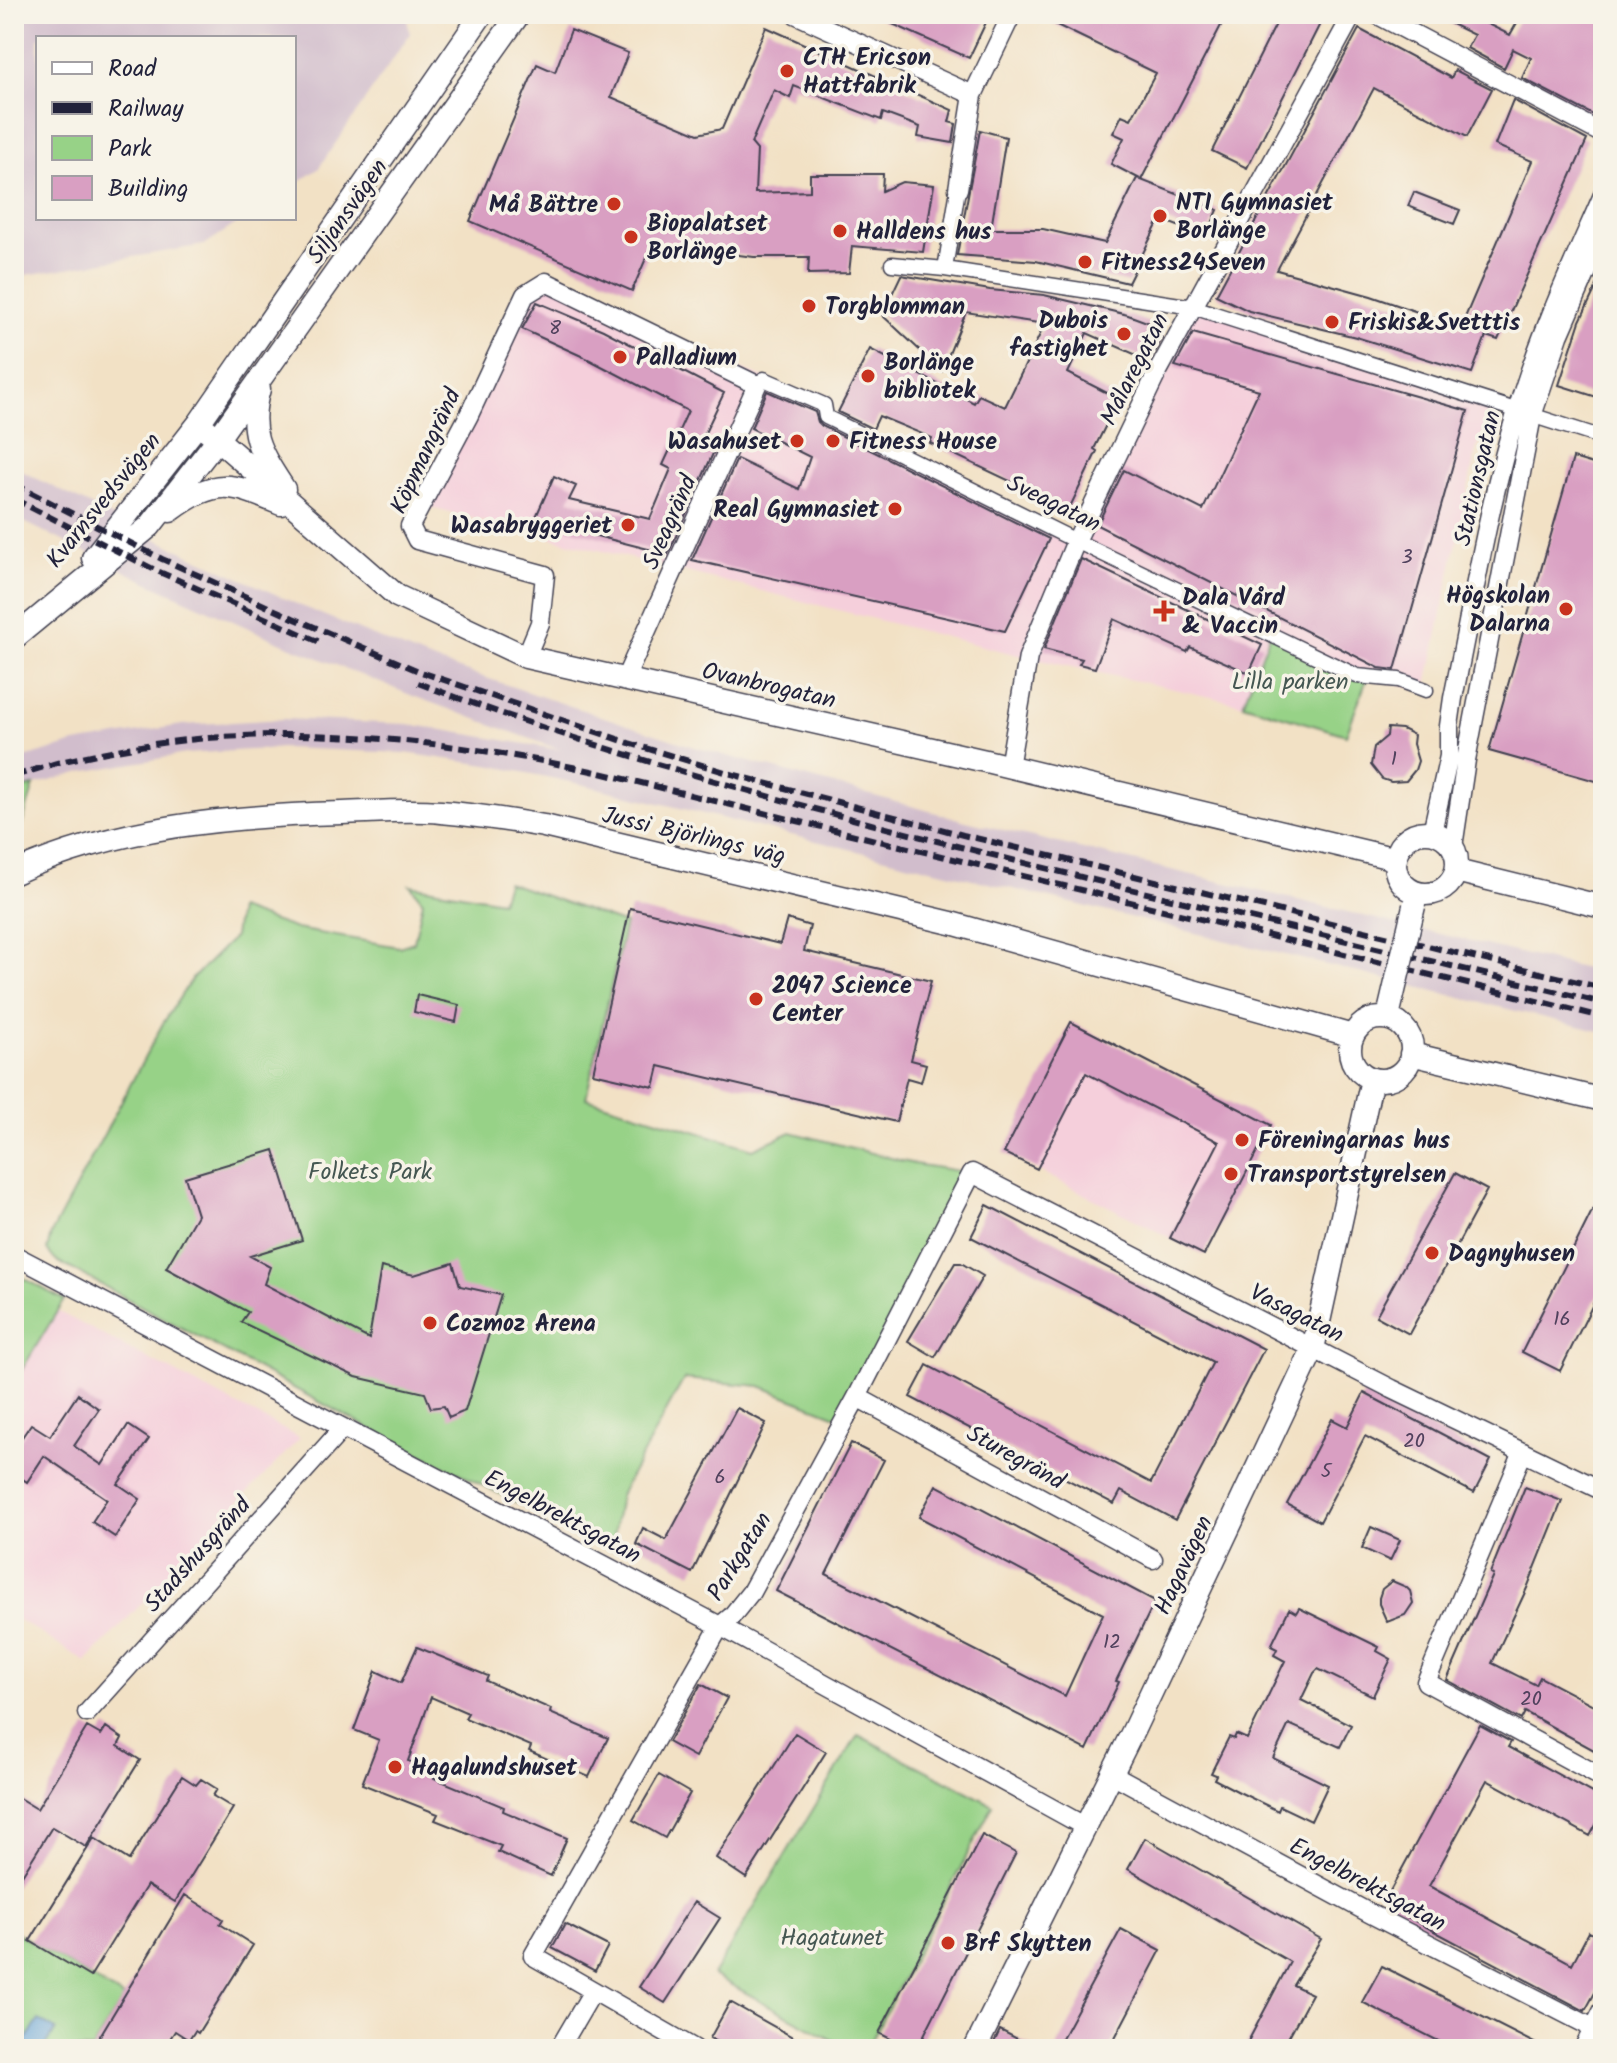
<svg xmlns="http://www.w3.org/2000/svg" width="1617" height="2063" font-family="Kalam,sans-serif">
<style>
.built{fill:#f5cfdb}
.industrial{fill:#d1bdcc}
.green{fill:#97d287;stroke:#5c7a61;stroke-width:2}
.water{fill:#66a4d8;stroke:#44638a;stroke-width:2}
.building{fill:#d99fc2}
.lines{fill:none;stroke-linecap:round;stroke-linejoin:round}
.pedestrian-casing{stroke:#413f50;stroke-width:17}
.minor-casing{stroke:#413f50;stroke-width:21}
.tertiary-casing{stroke:#413f50;stroke-width:25}
.pedestrian{stroke:#fff;stroke-width:14}
.minor{stroke:#fff;stroke-width:18}
.tertiary{stroke:#fff;stroke-width:22}
.rail{stroke:#22223b;stroke-width:6;stroke-dasharray:12 6;stroke-linecap:butt}
.tertiary-bridge-casing{stroke:#413f50;stroke-width:25;stroke-linecap:butt}
.tertiary-bridge{stroke:#fff;stroke-width:22}
.poi-dot{fill:#c8321e;stroke:#f7f3e8;stroke-width:3}
.labels{text-anchor:middle;stroke-width:7;stroke-linejoin:round;paint-order:stroke}
.number-label{font-size:20px;fill:#50415d}
.poi-label{font-size:24px;font-weight:bold;fill:#22223b;stroke:#f7f3e8;text-anchor:start}
.street-label{font-size:24px;fill:#22223b;stroke:#f7f3e8}
.park-label{font-size:24px;fill:#455752;stroke:#f7f3e8}
</style>
<rect width="100%" height="100%" fill="#f7f3e8"/>
<filter id="ink" filterUnits="userSpaceOnUse"><feTurbulence type="fractalNoise" baseFrequency=".0125" numOctaves="2"/><feDisplacementMap in="SourceGraphic" scale="16" xChannelSelector="R" yChannelSelector="G"/><feConvolveMatrix kernelMatrix="1 2 1 2 8 2 1 2 1" color-interpolation-filters="sRGB"/></filter>
<filter id="wash" filterUnits="userSpaceOnUse"><feTurbulence type="fractalNoise" baseFrequency=".006" numOctaves="4" result="noise"/><feDisplacementMap in="SourceGraphic" scale="32" xChannelSelector="R" yChannelSelector="G"/><feGaussianBlur stdDeviation="1.8" result="paint"/><feColorMatrix in="noise" values="0 0 0 0 0 0 0 0 0 0 0 0 0 0 0 0 0 1.4 0 .05"/><feComposite in="paint" operator="in"/></filter>
<g filter="url(#wash)">
<rect width="100%" height="100%" fill="#f2e1c5"/>
<path class="built" d="M546,282L824,405L826,417L1076,541L1193,307L1498,405L1476,450L1426,690L1357,676L1270,634L1243,704L1026,657L423,506L525,295Z
M1071,1022L1271,1125L1204,1255L1004,1153Z
M57,1311L300,1438L86,1662L14,1617V1383Z"/>
<path class="industrial" d="M14,14H271L272,18L288,14H406L410,34L318,169L294,185V38H38V218H245L204,245L14,277Z
M14,467L168,545L299,605L426,658L691,746L966,821L1603,973V1032L585,785L494,766L405,753L283,748L186,754L82,772L14,791V761L75,743L182,725L283,719L408,724L561,750L413,696L284,644L149,583L18,519L14,516Z"/>
<path class="green" d="M1270,634L1367,679L1346,735L1243,704Z
M34,786L14,850V791Z
M507,882L625,924L586,1098L753,1149L791,1132L914,1164L972,1173L844,1419L760,1386L684,1379L620,1495L611,1550L355,1421L55,1260L47,1250L51,1234L162,1025L191,980L234,937L238,909L296,929L399,947L414,942L423,901L410,885L501,901Z
M14,1273L64,1300L14,1383Z
M858,1735L993,1805L867,2049H849L713,1975Z
M14,1931L124,1998L92,2049H14Z"/>
<path class="water" d="M39,2020L56,2030L43,2049H34L18,2039L14,2041V2029L27,2038Z"/>
<g id="blocks">
<path class="building" d="M870,14H990L969,58Z
M1034,14H1227L1141,180L1218,210L1206,237L1160,219L1128,283L1036,261L957,255L980,130L1006,137L991,229H1043L1105,243L1137,178L1140,179L1111,164L1124,138L1113,133L1122,115L1131,119L1156,73Z
M1281,14H1325L1247,168L1212,151Z
M1431,14H1467L1510,35L1522,14H1603V106L1597,117L1522,78L1531,58L1513,49L1504,68L1467,48L1474,35Z
M766,27L952,110L949,122L956,124L953,143L918,137L920,127L883,113L881,120L794,86L790,98L774,90L751,143L757,150L755,193L810,191V174H883L882,191L902,182L934,185L923,252L852,246L849,273L808,274L809,257H754L693,249H650L632,291L470,221L537,64L555,72L571,30L628,53L611,97L698,134L722,129Z
M1359,29L1451,78L1455,70L1492,89L1467,137L1374,88L1277,270L1371,296L1461,327L1532,161L1495,145L1513,100L1587,140L1498,340L1486,336L1472,373L1356,337L1249,311L1216,295Z
M1414,192L1460,210L1454,224L1408,206Z
M1603,273V399L1559,385L1580,321Z
M901,275L990,290L1044,295L1128,315L1158,326L1162,339L1150,361L1087,333L1068,373L1119,399L1094,449L1097,451L1069,509L930,443L932,438L879,416L873,429L838,412L870,349L974,403L979,395L1005,407L1045,324L966,312L942,371L882,315Z
M537,302L603,330L724,393L701,441L715,449L668,554L557,526L556,529L535,519L554,476L576,486L569,500L650,519L671,469L663,465L688,411L588,359L522,329Z
M1193,333L1468,411L1395,670L1379,668L1097,525L1124,470L1203,510L1259,390L1175,366Z
M767,391L815,412L818,422L822,426L1049,539L1005,631L692,560L737,459L799,489L810,457L751,428Z
M1573,458L1603,467V783L1489,751Z
M1081,559L1262,645L1249,673L1190,647L1187,652L1114,619L1095,668L1079,664L1082,659L1044,649Z
M1388,728L1402,729L1414,735L1413,744L1418,761L1415,770L1406,781L1391,782L1382,779L1371,765L1374,747L1387,736Z
M630,908L780,944L787,919L810,926L804,951L931,981L911,1060L926,1064L921,1082L907,1078L896,1122L659,1066L654,1087L593,1073Z
M417,995L459,1005L456,1022L414,1012Z
M1071,1022L1271,1125L1204,1255L1170,1238L1219,1142L1086,1073L1037,1169L1004,1153Z
M274,1150L302,1240L250,1256L270,1267L264,1284L369,1339L381,1267L414,1275L453,1263L460,1286L501,1295L465,1411L449,1418L444,1406L431,1408L425,1393L356,1377L241,1322L248,1312L166,1268L197,1215L185,1177Z
M1455,1173L1487,1190L1409,1334L1376,1316Z
M1603,1189V1284L1560,1371L1522,1352Z
M987,1205L1264,1349L1175,1520L1121,1491L1114,1504L910,1397L927,1365L1151,1483L1213,1362L971,1237Z
M955,1263H961L983,1276L935,1357L908,1341Z
M1364,1393L1491,1460L1474,1493L1365,1436L1320,1522L1287,1504L1332,1419L1347,1427Z
M78,1394L99,1409L74,1446L102,1465L128,1425L149,1439L118,1484L140,1499L115,1537L92,1522L107,1499L44,1456L27,1482L14,1473V1449L31,1424L50,1436Z
M737,1408L766,1423L692,1573L636,1544L643,1528L666,1540Z
M851,1443L884,1460L826,1574L1065,1696L1103,1614L919,1517L936,1485L1155,1601L1116,1681L1119,1682L1087,1750L776,1591Z
M1525,1487L1562,1501L1527,1588L1492,1663L1536,1685L1540,1677L1603,1710V1755L1525,1712L1521,1720L1447,1680L1493,1575L1490,1573Z
M1371,1527L1400,1540L1390,1561L1362,1548Z
M1392,1581L1406,1587L1410,1591L1413,1603L1405,1615L1387,1622L1379,1604V1598L1382,1589Z
M1299,1608L1379,1647L1377,1651L1391,1659L1373,1696L1318,1669L1314,1673L1301,1700L1351,1725L1340,1747L1289,1724L1273,1758L1328,1785L1311,1821L1280,1806L1278,1811L1239,1792L1214,1779L1216,1775L1211,1773L1229,1737L1234,1739L1236,1734L1247,1739L1285,1661L1274,1655L1277,1649L1271,1646L1289,1609L1296,1613Z
M417,1647L488,1676L486,1681L551,1709L550,1713L608,1738L589,1777L529,1751L531,1746L465,1718L468,1713L431,1697L408,1761L436,1772L434,1778L504,1807L503,1811L567,1838L551,1876L498,1852L501,1846L435,1820L438,1814L362,1784L379,1740L354,1730L376,1671L401,1683Z
M701,1684L727,1698L695,1757L668,1742Z
M1480,1725L1511,1742L1508,1747L1603,1799V1812L1590,1836L1487,1780L1429,1886L1572,1964L1589,1932L1603,1940V1978L1585,2011L1383,1904Z
M87,1727L101,1735L106,1727L122,1738L118,1746L140,1760L86,1847L52,1827L14,1888V1795L37,1809Z
M795,1733L826,1752L746,1878L716,1858Z
M659,1775L690,1793L665,1838L633,1820Z
M182,1776L196,1785L201,1779L217,1789L213,1796L233,1808L175,1902L147,1885L90,1977L30,1941L94,1838L129,1860Z
M982,1835L1016,1853L917,2049H910L879,2033Z
M1145,1838L1321,1939L1293,1985L1312,1994L1282,2049H1244L1290,1962L1128,1869Z
M185,1895L223,1919L220,1924L253,1945L198,2033L195,2031L189,2040L175,2031L163,2049H92Z
M694,1902L720,1918L665,2003L639,1987Z
M565,1924L608,1946L595,1971L552,1948Z
M1121,1929L1161,1950L1109,2049H1056Z
M1382,1966L1546,2049H1454L1362,2002Z
M730,2002L814,2049H730L710,2038Z
M1000,2030L1037,2049H991Z"/>
</g>
</g>
<g filter="url(#ink)">
<use href="#blocks" fill-opacity="0" stroke="#413f50" stroke-width="2"/>
<g class="lines">
<defs>
<path id="pedestrian" d="M892,264L945,269L1193,307L1603,438
M945,269L958,189
M757,385L764,379L824,405L826,417L1076,541L1357,676L1399,680L1426,690"/>
<path id="minor" d="M795,14L973,95
M1376,14L1603,134
M958,189L973,95L1012,14
M526,657L540,623L545,575L417,540L410,526L469,415L525,295L546,282L757,385L625,679
M1009,767L1028,657L1076,541L1156,375L1353,14
M1432,832L1449,756V726L1453,698C1473,602 1488,504 1517,411C1539,336 1572,266 1603,195
M1453,847L1466,760L1532,416L1559,336L1603,235
M14,1255L720,1626L1086,1827
M857,1397L1153,1559
M1523,1452L1426,1682L1603,1778
M87,1713L343,1428
M1112,1774L1371,1914L1603,2033
M559,2049L593,1991
M695,2049L533,1956L720,1626L731,1617L751,1592L857,1397L972,1173L1392,1389L1603,1491
M1583,2049L1603,2010"/>
<path id="tertiary" d="M259,389C246,433 261,453 284,489
M199,423L397,596L526,657L990,762L1396,859
M170,511C217,477 230,483 281,504
M93,558L199,423L482,14
M14,638L150,526L217,440L519,14
M1395 863a31 31 0 1 1 62 0a31 31 0 1 1-62 0Z
M1456,871L1603,907
M14,873C118,826 230,816 343,813C375,812 408,809 441,812C475,815 509,820 544,826L951,923L1353,1036
M1350 1049a31 31 0 1 1 62 0a31 31 0 1 1-62 0Z
M1411,1054L1603,1100
M975,2049L1134,1729L1313,1349L1372,1079"/>
</defs>
<use href="#pedestrian" class="pedestrian-casing"/>
<use href="#minor" class="minor-casing"/>
<use href="#tertiary" class="tertiary-casing"/>
<use href="#pedestrian" class="pedestrian"/>
<use href="#minor" class="minor"/>
<use href="#tertiary" class="tertiary"/>
<path class="rail" d="M14,484L162,559L293,618L421,672L629,743L735,775L963,835L1603,988
M14,499L155,570L322,643
M418,683C626,762 842,818 1057,871C1239,916 1421,958 1603,1003
M14,776C35,770 57,762 78,758C251,718 425,735 596,772L1603,1017"/>
<defs>
<path id="tertiary-bridge" d="M1390,1008L1414,906"/>
</defs>
<use href="#tertiary-bridge" class="tertiary-bridge-casing"/>
<use href="#tertiary-bridge" class="tertiary-bridge"/>
</g>
</g>
<g class="poi-dot">
<circle cx="787" cy="71" r="8"/>
<circle cx="614" cy="204" r="8"/>
<circle cx="1160" cy="216" r="8"/>
<circle cx="840" cy="231" r="8"/>
<circle cx="631" cy="237" r="8"/>
<circle cx="1085" cy="262" r="8"/>
<circle cx="809" cy="306" r="8"/>
<circle cx="1332" cy="322" r="8"/>
<circle cx="1124" cy="334" r="8"/>
<circle cx="620" cy="357" r="8"/>
<circle cx="868" cy="376" r="8"/>
<circle cx="797" cy="441" r="8"/>
<circle cx="833" cy="441" r="8"/>
<circle cx="895" cy="509" r="8"/>
<circle cx="628" cy="525" r="8"/>
<circle cx="1566" cy="609" r="8"/>
<path d="M1160 599h8v8h8v8h-8v8h-8v-8h-8v-8h8z"/>
<circle cx="756" cy="999" r="8"/>
<circle cx="1242" cy="1140" r="8"/>
<circle cx="1231" cy="1174" r="8"/>
<circle cx="1432" cy="1253" r="8"/>
<circle cx="430" cy="1323" r="8"/>
<circle cx="395" cy="1767" r="8"/>
<circle cx="948" cy="1943" r="8"/>
</g>
<g class="labels">
<g class="number-label">
<text x="555" y="334">8</text>
<text x="1407" y="563">3</text>
<text x="1394" y="765">1</text>
<text x="1562" y="1325">16</text>
<text x="1414" y="1447">20</text>
<text x="1326" y="1477">5</text>
<text x="720" y="1483">6</text>
<text x="1112" y="1648">12</text>
<text x="1531" y="1705">20</text>
</g>
<g class="poi-label">
<text x="803" y="65">CTH Ericson<tspan x="803" dy="28">Hattfabrik</tspan></text>
<text x="1176" y="210">NTI Gymnasiet<tspan x="1176" dy="28">Borlänge</tspan></text>
<text x="598" y="212" text-anchor="end">Må Bättre</text>
<text x="647" y="231">Biopalatset<tspan x="647" dy="28">Borlänge</tspan></text>
<text x="856" y="239">Halldens hus</text>
<text x="1101" y="270">Fitness24Seven</text>
<text x="825" y="314">Torgblomman</text>
<text x="1108" y="328" text-anchor="end">Dubois<tspan x="1108" dy="28">fastighet</tspan></text>
<text x="1348" y="330">Friskis&amp;Svetttis</text>
<text x="636" y="365">Palladium</text>
<text x="884" y="370">Borlänge<tspan x="884" dy="28">bibliotek</tspan></text>
<text x="781" y="449" text-anchor="end">Wasahuset</text>
<text x="849" y="449">Fitness House</text>
<text x="879" y="517" text-anchor="end">Real Gymnasiet</text>
<text x="612" y="533" text-anchor="end">Wasabryggeriet</text>
<text x="1550" y="603" text-anchor="end">Högskolan<tspan x="1550" dy="28">Dalarna</tspan></text>
<text x="1182" y="605">Dala Vård<tspan x="1182" dy="28">&amp; Vaccin</tspan></text>
<text x="772" y="993">2047 Science<tspan x="772" dy="28">Center</tspan></text>
<text x="1258" y="1148">Föreningarnas hus</text>
<text x="1247" y="1182">Transportstyrelsen</text>
<text x="1448" y="1261">Dagnyhusen</text>
<text x="446" y="1331">Cozmoz Arena</text>
<text x="411" y="1775">Hagalundshuset</text>
<text x="964" y="1951">Brf Skytten</text>
</g>
<g class="street-label">
<text transform="translate(347 211) rotate(-55)" y="8">Siljansvägen</text>
<text transform="translate(1134 369) rotate(-63)" y="8">Målaregatan</text>
<text transform="translate(425 451) rotate(-65)" y="8">Köpmangränd</text>
<text transform="translate(1477 478) rotate(-77)" y="8">Stationsgatan</text>
<text transform="translate(103 500) rotate(-51)" y="8">Kvarnsvedsvägen</text>
<text transform="translate(1054 503) rotate(26)" y="8">Sveagatan</text>
<text transform="translate(669 522) rotate(-66)" y="8">Sveagränd</text>
<text transform="translate(769 685) rotate(13)" y="8">Ovanbrogatan</text>
<text transform="translate(694 835) rotate(13)" y="8">Jussi Björlings väg</text>
<text transform="translate(1297 1313) rotate(27)" y="8">Vasagatan</text>
<text transform="translate(1016 1457) rotate(29)" y="8">Sturegränd</text>
<text transform="translate(563 1516) rotate(28)" y="8">Engelbrektsgatan</text>
<text transform="translate(197 1554) rotate(-48)" y="8">Stadshusgränd</text>
<text transform="translate(739 1556) rotate(-58)" y="8">Parkgatan</text>
<text transform="translate(1183 1565) rotate(-65)" y="8">Hagavägen</text>
<text transform="translate(1368 1884) rotate(28)" y="8">Engelbrektsgatan</text>
</g>
<g class="park-label">
<text x="1290" y="689">Lilla parken</text>
<text x="370" y="1179">Folkets Park</text>
<text x="832" y="1945">Hagatunet</text>
</g>
</g>
<rect width="1617" height="2063" fill="none" stroke="#f7f3e8" stroke-width="48"/>
<rect x="36" y="36" width="260" height="184" fill="#f7f3e8" stroke="#a29fa3" stroke-width="2"/>
<rect x="52" y="62" width="40" height="12" fill="#ffffff" stroke="#a29fa3" stroke-width="2"/>
<text x="108" y="76" font-size="24" fill="#22223b">Road</text>
<rect x="52" y="102" width="40" height="12" fill="#22223b" stroke="#a29fa3" stroke-width="2"/>
<text x="108" y="116" font-size="24" fill="#22223b">Railway</text>
<rect x="52" y="136" width="40" height="24" fill="#97d287" stroke="#a29fa3" stroke-width="2"/>
<text x="108" y="156" font-size="24" fill="#22223b">Park</text>
<rect x="52" y="176" width="40" height="24" fill="#d99fc2" stroke="#a29fa3" stroke-width="2"/>
<text x="108" y="196" font-size="24" fill="#22223b">Building</text>
</svg>
